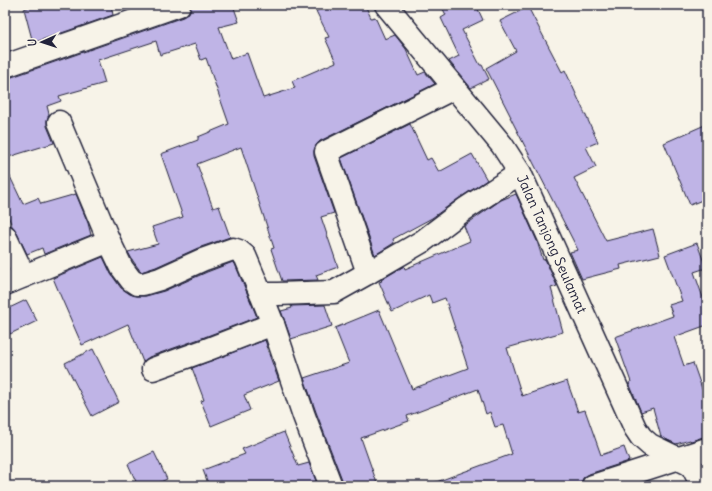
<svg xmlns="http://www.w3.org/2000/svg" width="712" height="491" font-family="Delius,sans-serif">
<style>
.building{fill:#bfb4e6;stroke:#22223b}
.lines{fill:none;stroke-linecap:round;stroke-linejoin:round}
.minor-casing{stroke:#22223b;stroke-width:25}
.minor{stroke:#f7f3e8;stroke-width:22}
.labels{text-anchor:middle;stroke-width:4;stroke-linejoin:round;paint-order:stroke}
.street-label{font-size:14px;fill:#22223b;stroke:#f7f3e8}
</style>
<rect width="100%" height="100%" fill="#f7f3e8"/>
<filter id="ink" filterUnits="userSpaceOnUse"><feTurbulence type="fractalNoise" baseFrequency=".025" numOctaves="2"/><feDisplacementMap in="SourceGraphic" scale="8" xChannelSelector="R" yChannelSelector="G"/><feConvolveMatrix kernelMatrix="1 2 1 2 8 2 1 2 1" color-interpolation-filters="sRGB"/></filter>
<g filter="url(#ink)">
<path class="building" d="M36,5H111L113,15L33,43L24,9Z
M191,5H233L239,22L219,27L231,59L247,53L263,98L295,88L292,81L336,62L325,38L329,37L316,11L329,5H365L371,18L375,17L385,39L395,35L406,49L418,75L425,72L435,84L320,141L316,145L314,151V156L334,213L321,217L338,267L316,275L318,280L282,281L271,249L274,248L241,147L197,164L213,208L219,206L230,237L198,248L156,267L141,272L133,261L128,252L158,244L152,227L183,217L161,154L198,140V137L229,124L206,58L201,60L195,44L160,55L156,41L98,60L105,83L59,96L61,101L47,106L49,114L47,120V126L54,143L5,158V78H9L183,17L189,13L191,8Z
M441,5H476L483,20L462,30L480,65H482L489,79L471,88L449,61L459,56L441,18L446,15Z
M528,7L562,72L565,70L598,142L586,147L596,167L574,178L606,241L653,229L660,255L620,265L621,269L582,279L570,252L578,250L510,117H511L486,68L516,51L500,21Z
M410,124L427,160L431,158L439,172L472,154L487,180L458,199L432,218L393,239L394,243L375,255L341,158Z
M707,124V198L690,205L664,143Z
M5,166L23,204L38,198L41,204L76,194L88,223L91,235L44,254L42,248L27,254L16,231L12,226L5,208Z
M516,194L537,241L543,260L545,259L557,286L551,288L563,332L507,348L522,396L567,381L578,412L585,410L601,455L624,447L629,461L589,474L583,478L581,483V486H431V484L512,454L503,425L495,427L490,412L486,414L478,389L407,416L409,421L361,438L378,486H343V482L316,412L304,378L349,363L335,328L379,310L412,389L468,368L445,298L432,303L429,295L392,312L379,282L382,281L381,280L404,266L405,269L470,241L464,226L501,200Z
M697,243L706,268L694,272L707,309V325L674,337L684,366L693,363L707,403V437H703L691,441L690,440L676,444L661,437L653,408L641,412L629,383L631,382L615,337L673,316L669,305L682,301L665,255Z
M103,257L111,274L121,288L130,294L137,296H146L164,291L207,272L233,262L235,264L257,317L202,338L149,357L143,362L128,324L82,345L61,297L53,278Z
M26,300L37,321L10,334L5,324V310Z
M325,305L332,326L291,339L281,311L292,308L291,306Z
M265,340L267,346H266L279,381L244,395L250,410L211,426L201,401L204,400L192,368Z
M93,349L119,402L92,416L65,363Z
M284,432L298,466L309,463L318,486H209L203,470L245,454L242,449Z
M154,452L167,479L152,486H138L128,464Z"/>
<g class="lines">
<defs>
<g id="minor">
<path id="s1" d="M386,5L502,145L520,173L635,428L641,437L650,445L689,464L693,468L702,486"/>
<path d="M5,66L179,5"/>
<path d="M59,122L109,241L122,268L131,280L137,284H143L160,279L202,260L233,249L239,251L245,256L261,294"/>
<path d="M5,236L24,276"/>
<path d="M368,273L326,152L454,88"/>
<path d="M5,284L109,241"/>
<path d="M153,369L206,350L273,324"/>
<path d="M331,486L304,416L273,324L261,294H278L334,292L368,273L423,241L465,209L520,173"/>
<path d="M593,486L707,449"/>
</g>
</defs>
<use href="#minor" class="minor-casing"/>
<use href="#minor" class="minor"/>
</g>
</g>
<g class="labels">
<g class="street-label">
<text dy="5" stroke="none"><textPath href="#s1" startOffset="293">Jalan Tanjong Seulamat</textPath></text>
</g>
</g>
<rect width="712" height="491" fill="none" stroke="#f7f3e8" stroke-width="20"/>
<rect x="10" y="10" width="692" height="471" fill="none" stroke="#22223b" stroke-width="1.5" filter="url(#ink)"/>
<g transform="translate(42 42) rotate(267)" stroke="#f7f3e8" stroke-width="3" paint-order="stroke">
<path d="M0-3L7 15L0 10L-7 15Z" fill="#22223b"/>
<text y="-6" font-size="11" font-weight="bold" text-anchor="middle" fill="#22223b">U</text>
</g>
</svg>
